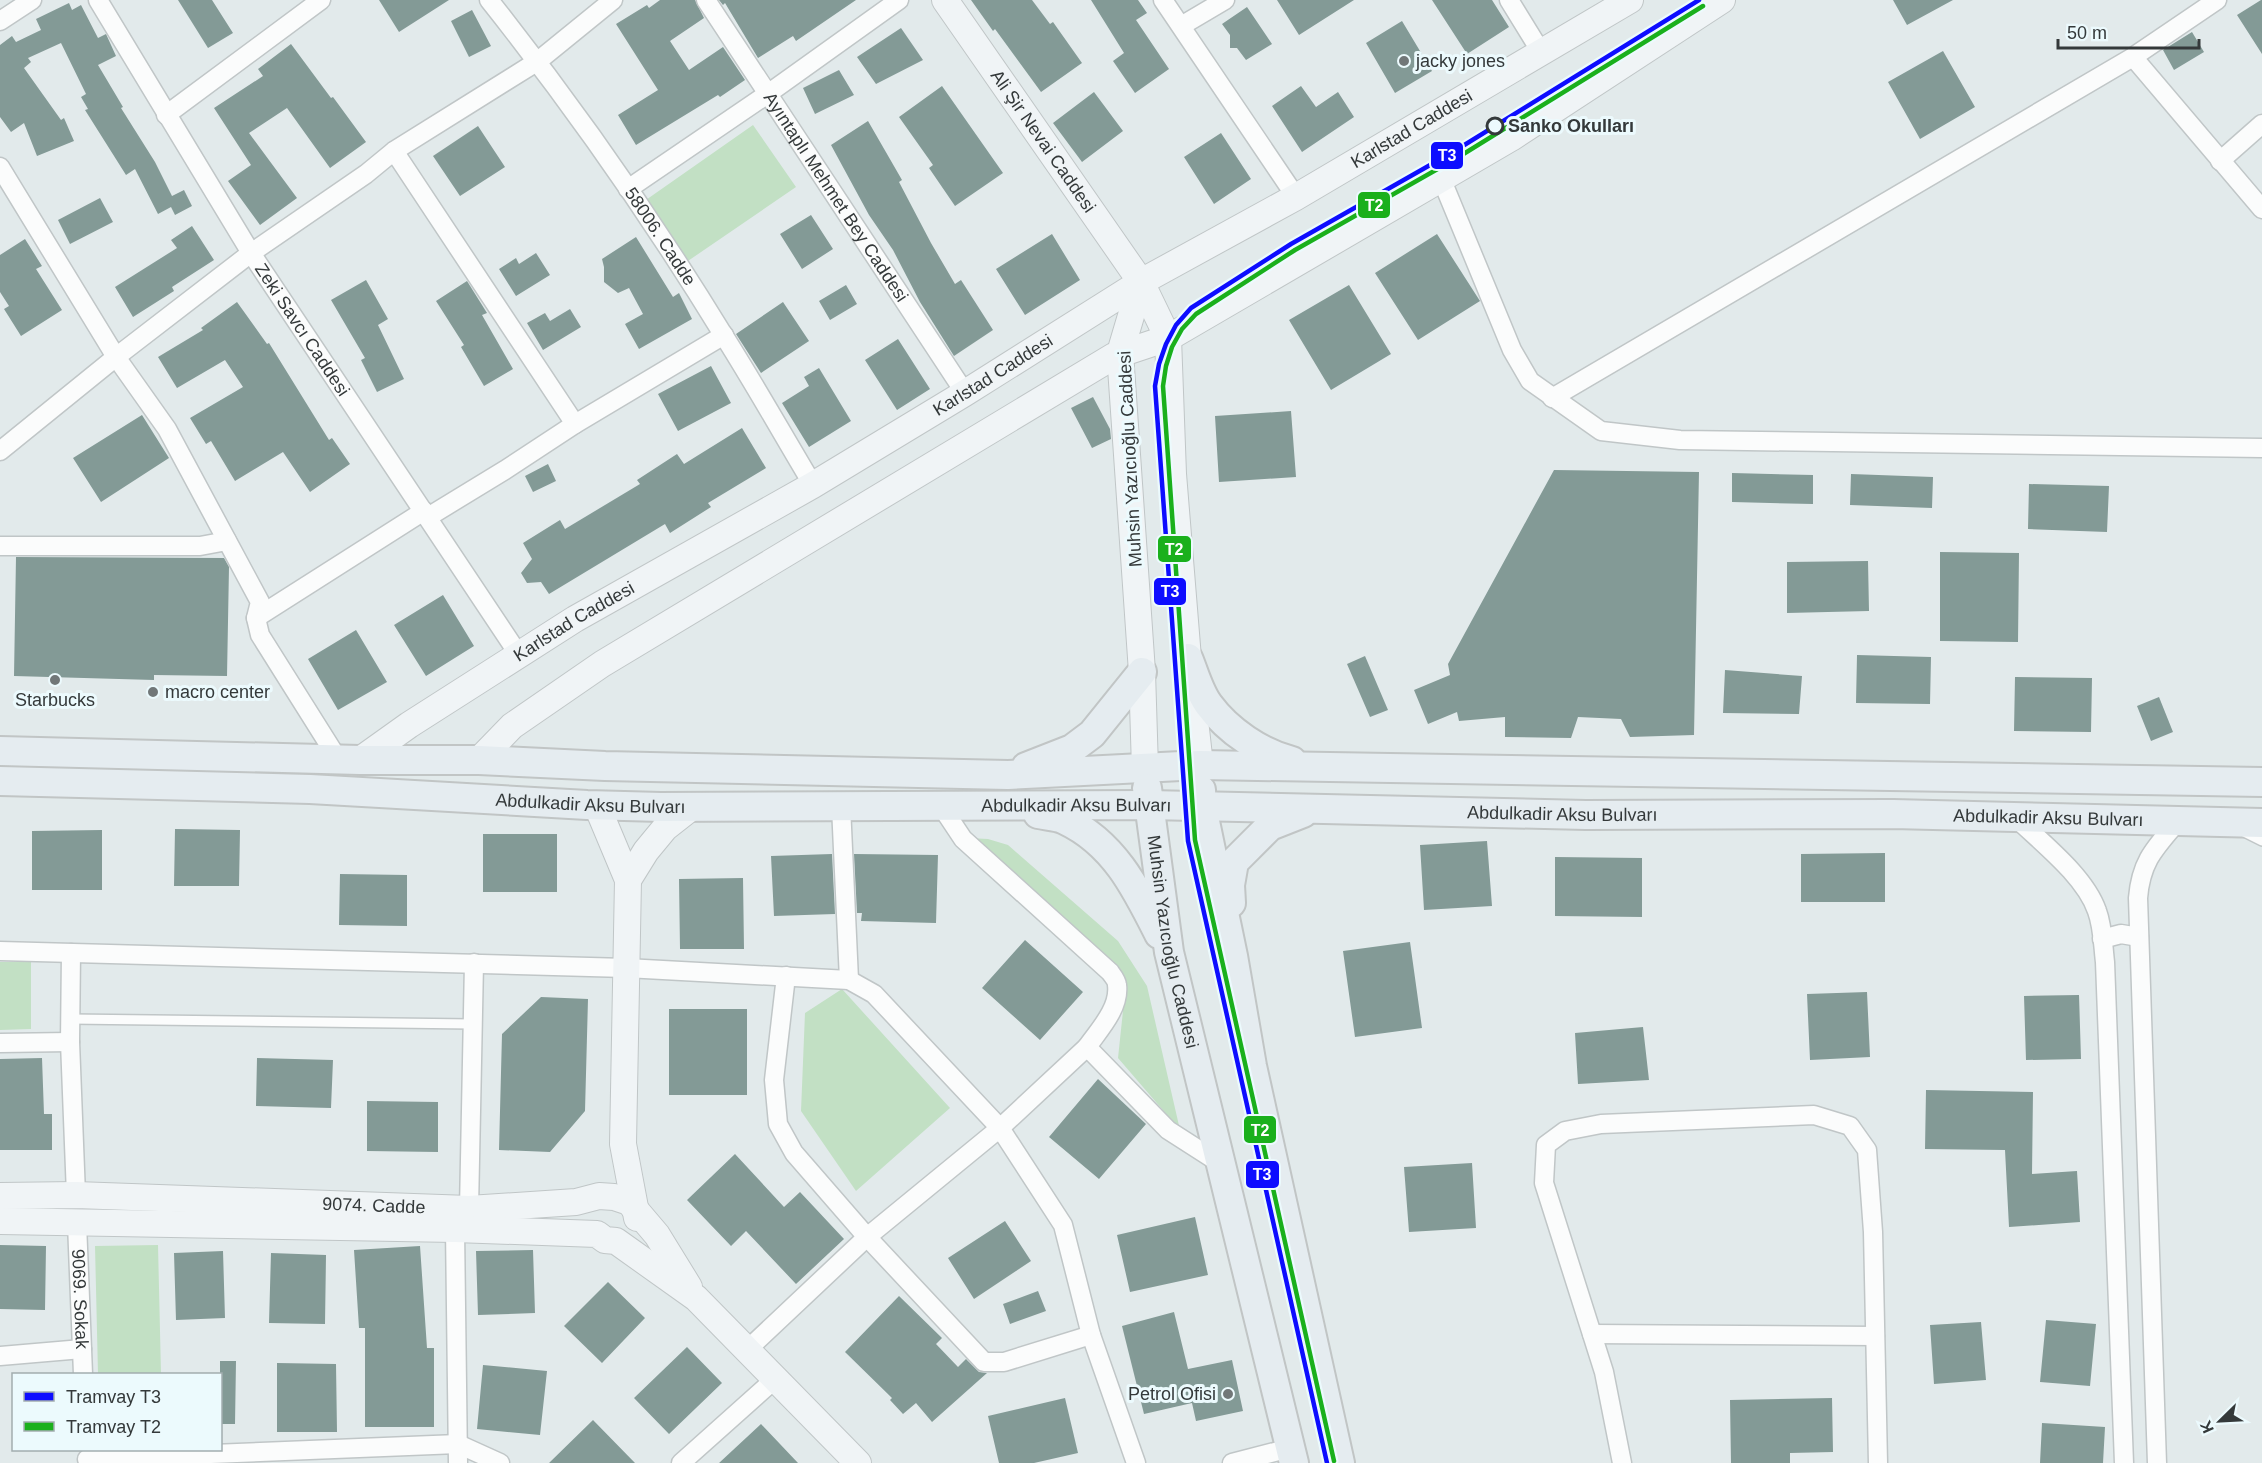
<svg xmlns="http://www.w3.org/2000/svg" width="2262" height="1463" font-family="Helvetica,sans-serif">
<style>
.green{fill:#c2e0c4}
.building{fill:#839a96}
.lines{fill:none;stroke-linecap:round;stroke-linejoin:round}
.lane-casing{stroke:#c0c6c7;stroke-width:12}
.street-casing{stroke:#c0c6c7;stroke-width:21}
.secondary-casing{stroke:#c0c6c7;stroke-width:28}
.primary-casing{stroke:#c1c5c5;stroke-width:32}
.lane{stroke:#fbfcfc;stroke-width:9}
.street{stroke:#fbfcfc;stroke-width:18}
.secondary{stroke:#f0f4f6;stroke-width:26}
.primary{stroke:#e5ecf0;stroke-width:28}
.tram-1-casing{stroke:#ecfafd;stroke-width:9}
.tram-2-casing{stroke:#ecfafd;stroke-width:9}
.tram-1{stroke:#0d0dff;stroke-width:4.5}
.tram-2{stroke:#1ab01c;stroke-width:4.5}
.poi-dot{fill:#717778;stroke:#ecfafd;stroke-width:2}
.stop-dot{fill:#ecfafd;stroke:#34393a;stroke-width:3}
.labels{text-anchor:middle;stroke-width:6;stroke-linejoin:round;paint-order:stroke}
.poi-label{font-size:18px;fill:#34393a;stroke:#ecfafd;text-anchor:start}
.stop-label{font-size:18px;font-weight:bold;fill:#34393a;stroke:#ecfafd;text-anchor:start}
.street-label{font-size:18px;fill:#34393a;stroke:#ecfafd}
.line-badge{stroke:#ecfafd;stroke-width:2}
.badge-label{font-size:16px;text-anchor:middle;font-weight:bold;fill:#fff}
</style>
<rect width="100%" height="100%" fill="#e2eaeb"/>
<path class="green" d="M753,125L796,187L685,263L643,202Z
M969,838L988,839L1008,845L1118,941L1147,986L1180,1130L1118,1058L1125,992Z
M0,962H31V1029L0,1030Z
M842,989L950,1108L856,1191L801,1111L805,1013Z
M158,1245L161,1374H98L95,1246Z"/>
<path class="building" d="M178,0H212L233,33L208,48Z
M379,0H449L399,32Z
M660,0H695L704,18L670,41L689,70L723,47L745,80L720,97L718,95L636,145L618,115L658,90L616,24L647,5L649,8Z
M719,0H856L796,41L793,36L758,58L725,3L723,5Z
M971,0H1032L1050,24L1053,22L1082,63L1041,92L995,29L993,31Z
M1091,0H1138L1147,13L1136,20L1169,69L1135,93L1113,61L1124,53Z
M1277,0H1354L1299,35Z
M1432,0H1492L1509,27L1467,54Z
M1893,0H1953L1907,25Z
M2261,0H2262V54L2237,15Z
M69,3L72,10L81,5L98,38L106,34L116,56L98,65L123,107L121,108L155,162L172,196L184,190L192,206L175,215L171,207L158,214L135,169L126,175L85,110L88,109L81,97L86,94L61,43L28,58L31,62L24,68L61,120L64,118L74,141L37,156L24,123L11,132L0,117V45L12,36L16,42L41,30L36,19Z
M1247,7L1272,44L1246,60L1237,48H1230V35L1222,24Z
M472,10L491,46L469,57L451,21Z
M1402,21L1432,71L1395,93L1366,43Z
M901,28L923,60L876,84L857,57Z
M2192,32L2204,52L2174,70L2163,50Z
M291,44L331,98L333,97L366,142L330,168L287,108L249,133L297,198L260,225L228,181L251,165L214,108L263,76L258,69Z
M1943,51L1975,107L1920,139L1888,82Z
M839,70L854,95L815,114L803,88Z
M942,86L1003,173L955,206L929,168L933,165L899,117Z
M1301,86L1316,107L1338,92L1354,117L1302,152L1272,106Z
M1094,92L1123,131L1082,162L1053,123Z
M868,121L902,180L899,182L931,243L955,284L961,280L993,330L954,356L920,302L893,250L869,215L831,145Z
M478,126L505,167L460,196L433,156Z
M1221,133L1251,179L1214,204L1184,157Z
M100,198L113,222L70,244L58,220Z
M811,215L833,249L802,269L780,234Z
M192,226L214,260L172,287L174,291L133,317L115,287L177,248L171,240Z
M1052,234L1080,280L1025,315L996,269Z
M1437,234L1480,301L1418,340L1375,273Z
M636,237L673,297L679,293L692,319L639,349L625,324L643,314L629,288L618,293L604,282V267L602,259Z
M25,239L42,266L36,269L62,310L21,336L4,309L9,306L0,292V255Z
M536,253L550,275L516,296L499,269L516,258L519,264Z
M366,280L388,319L378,325L404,379L377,392L361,360L365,358L331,300Z
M467,281L487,313L482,315L513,369L484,386L461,347L464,345L436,301Z
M846,285L857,304L830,320L819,301Z
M1349,285L1391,354L1331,390L1289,320Z
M237,302L267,344L269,343L329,440L332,438L350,464L310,492L283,452L235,481L211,441L206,444L190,418L243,387L225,360L177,388L158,357L203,330L201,328Z
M783,302L809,341L761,373L736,334Z
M570,309L581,327L543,350L527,323L545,313L550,321Z
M898,339L930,389L897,410L865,360Z
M711,366L731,403L678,431L658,394Z
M819,368L851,421L809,447L782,403L809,386L804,377Z
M1093,397L1110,429L1111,439L1092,448L1071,408Z
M1291,411L1296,477L1219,482L1215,416Z
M142,415L169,458L101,502L73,458Z
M742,428L766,468L708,503L711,507L670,533L665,524L549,594L541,582L527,583L521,573L532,559L523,543L560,520L565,529L640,484L637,480L677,454L684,464Z
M548,464L556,481L533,492L525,476Z
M1554,470L1699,472L1694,735L1630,737L1621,719L1578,717L1571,738L1505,737V717L1459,721L1457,712L1428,724L1414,690L1450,675L1448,664Z
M1732,473L1813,475V504L1732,502Z
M1851,474L1933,477L1932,508L1850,505Z
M2029,484L2109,486L2107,532L2028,529Z
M1940,552L2019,553L2018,642L1940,641Z
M16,557L224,558L229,567L227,676L154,675V680L14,676Z
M1868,561L1869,611L1787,613V562Z
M443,595L474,646L426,676L394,625Z
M356,630L387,682L338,710L308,659Z
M1857,655L1931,657L1930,704L1856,703Z
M1365,656L1388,710L1370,717L1347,664Z
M1725,670L1802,676L1799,714L1723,713Z
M2015,677L2092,678L2091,732L2014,731Z
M2159,697L2173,732L2151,741L2137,706Z
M175,829L240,830L239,886H174Z
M102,830V890H32V831Z
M483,834H557V892H483Z
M1487,841L1492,906L1424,910L1420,845Z
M1885,853V902H1801V854Z
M832,854L835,914L774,916L771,856Z
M854,854L938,855L936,923L861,921L862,913H857Z
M1555,857L1642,858V917L1555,916Z
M340,874L407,875V926L339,925Z
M743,878L744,949H680L679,879Z
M1025,940L1083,992L1040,1040L982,988Z
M1410,942L1422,1028L1355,1037L1343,951Z
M1867,992L1870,1057L1810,1060L1807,994Z
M2079,995L2081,1059L2026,1060L2024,996Z
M541,997L588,999L585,1111L550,1152L499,1150L502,1034Z
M669,1009H747V1095H669Z
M1643,1027L1649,1080L1578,1084L1575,1033Z
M42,1058L44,1114H52V1150H0V1059Z
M257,1058L333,1060L331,1108L256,1106Z
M1098,1079L1146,1124L1099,1179L1049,1137Z
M1926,1090L2033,1092L2032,1174L2077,1171L2080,1222L2009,1227L2005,1150L1925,1149Z
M367,1101L438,1102V1152L367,1151Z
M735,1154L784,1207L800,1192L844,1239L796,1284L746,1231L731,1246L687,1200Z
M1472,1163L1476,1228L1409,1232L1404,1167Z
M1195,1217L1208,1275L1130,1292L1117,1235Z
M1005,1221L1031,1261L974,1299L948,1258Z
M0,1245L46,1246L45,1310L0,1309Z
M420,1246L427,1348H434V1427H365V1328H359L354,1250Z
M533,1250L535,1313L478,1315L476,1251Z
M223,1251L225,1318L176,1320L174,1253Z
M271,1253L326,1255L325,1324L269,1323Z
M608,1282L645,1318L602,1363L564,1326Z
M1038,1291L1046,1311L1010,1324L1003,1304Z
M899,1296L942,1338L936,1344L958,1367L966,1359L979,1372L987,1373L932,1422L916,1403L903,1414L890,1400L892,1398L845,1352Z
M1174,1312L1188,1369L1232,1360L1243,1411L1196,1421L1192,1403L1144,1414L1122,1326Z
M2046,1320L2096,1324L2090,1386L2040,1382Z
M1981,1322L1986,1380L1934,1384L1930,1325Z
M687,1347L722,1383L669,1434L634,1398Z
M220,1361H236L235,1424H220Z
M277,1363L336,1364L337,1432H277Z
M483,1365L547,1371L540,1435L477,1429Z
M1065,1398L1078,1453L1034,1463H999L988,1416Z
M1832,1398L1833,1452L1790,1453V1463H1731L1730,1400Z
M593,1420L635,1463H549Z
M2042,1423L2105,1427L2103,1463H2040Z
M761,1424L798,1463H719Z"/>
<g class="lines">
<defs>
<path id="lane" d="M2244,832L2262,841
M70,1019L472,1024"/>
<g id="street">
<path id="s1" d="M98,0L251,253L519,655"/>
<path id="s2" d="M489,0C574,107 653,220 724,336C755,385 783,435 813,485"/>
<path id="s3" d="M706,0L965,393"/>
<path d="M1163,0L1296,197"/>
<path d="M1509,0L1541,52"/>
<path d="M0,21L32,0"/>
<path d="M1181,26L1225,0"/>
<path d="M2133,57L2262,209"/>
<path d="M166,115L321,0"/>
<path d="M394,151L575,424"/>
<path d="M2220,161L2262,124"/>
<path d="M0,167L116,357L167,429L260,602L256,618L260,635L338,759"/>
<path d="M1441,178L1512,350L1530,381L1601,431L1680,440L2262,448"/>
<path d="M628,189L769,93L899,0"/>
<path d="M1552,398L2133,57L2217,0"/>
<path d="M0,451L116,357L251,253L366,174L394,151L538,61L613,0"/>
<path d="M428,517L505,470L575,424L724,335"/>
<path d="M0,546H200L227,541"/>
<path d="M256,618L424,511"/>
<path d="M841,806L849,980"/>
<path d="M941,806L963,839L1110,972C1113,976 1117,981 1117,985C1120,1008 1099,1030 1087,1047"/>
<path d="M2015,817C2042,843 2085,876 2097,911C2103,927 2103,946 2105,962L2124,1463"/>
<path d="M2102,939L2121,934L2139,937"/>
<path d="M0,951L626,968L849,980L874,994L1000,1128L1063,1225L1091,1335L1136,1463"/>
<path d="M71,953L70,1042L76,1195"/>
<path d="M786,976L774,1080L778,1124L794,1153L867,1237L984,1362H1004L1091,1335"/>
<path d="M0,1043L70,1042"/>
<path d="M469,1209L474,963"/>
<path id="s4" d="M77,1223L83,1374"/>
<path d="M455,1229L458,1463"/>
<path d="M1592,1334L1875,1336"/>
<path d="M747,1350L867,1237L1000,1128L1087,1047L1168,1130L1221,1164"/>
<path d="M0,1356L82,1349"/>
<path d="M87,1459L458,1444L500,1463"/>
<path d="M681,1463L775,1379"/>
<path d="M1232,1463L1290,1448"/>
<path d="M1622,1463L1604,1372L1544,1183L1546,1145L1565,1131L1601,1124L1814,1115L1850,1126L1867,1150L1873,1232L1878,1463"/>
<path d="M2157,1463L2138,898C2141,861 2155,848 2178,821"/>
</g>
<g id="secondary">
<path id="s5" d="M945,0L1141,282L1168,338L1173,474L1188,658L1200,765"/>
<path d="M1141,282L1120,353L1142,672L1145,768"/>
<path id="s6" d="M360,760L409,725L575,619L813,485L965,393L1141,282L1296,197L1630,0"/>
<path d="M479,760L512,726L602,664L1114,356L1168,338L1511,138L1722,0"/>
<path d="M597,806L628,880L623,1144L637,1218"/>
<path d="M628,880L646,851L665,828L693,806"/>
<path id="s7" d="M0,1196L76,1195L469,1209L576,1202L599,1196L614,1197L629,1202L657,1235L689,1287"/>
<path d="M0,1221L455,1229L597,1234L605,1240L616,1241L696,1298L858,1463"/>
</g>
<g id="primary">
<path d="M1188,658C1194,672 1199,692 1209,705C1228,731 1261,753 1292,761"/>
<path d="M0,751L360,760H479L605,766L1008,775L1200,765L2262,782"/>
<path d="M1026,767L1072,749L1092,734L1142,672"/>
<path id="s8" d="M0,781L310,789L587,805L661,807L1149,805L1586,815L1893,814L2262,823"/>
<path id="s9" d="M1147,788L1169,952L1294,1463"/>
<path d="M1201,790L1202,807L1233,956L1252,1066L1340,1463"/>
<path d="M1038,814C1047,816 1058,816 1065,820C1114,843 1136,888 1159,934"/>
<path d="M1231,903L1230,885L1234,862L1270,826L1303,813"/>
</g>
</defs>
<use href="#lane" class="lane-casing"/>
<use href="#street" class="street-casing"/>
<use href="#secondary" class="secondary-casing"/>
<use href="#primary" class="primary-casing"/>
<use href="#lane" class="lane"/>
<use href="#street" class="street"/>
<use href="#secondary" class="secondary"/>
<use href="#primary" class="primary"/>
<defs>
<path id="tram-1" d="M1327,1463L1188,841L1155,386L1159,364L1166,344L1176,325L1191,308L1291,244L1453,152L1699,0"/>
<path id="tram-2" d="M1334,1461L1195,840L1163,386L1166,366L1172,347L1182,329L1196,314L1295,250L1457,158L1703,6"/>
</defs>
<use href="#tram-1" class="tram-1-casing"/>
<use href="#tram-2" class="tram-2-casing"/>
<use href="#tram-1" class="tram-1"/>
<use href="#tram-2" class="tram-2"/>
</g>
<g class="poi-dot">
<circle cx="1404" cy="61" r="6"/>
<circle cx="55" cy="680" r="6"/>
<circle cx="153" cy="692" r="6"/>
<circle cx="1228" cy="1394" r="6"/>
</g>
<circle class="stop-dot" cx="1495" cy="126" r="8"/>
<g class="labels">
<g class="poi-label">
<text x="1416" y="67">jacky jones</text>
<text x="165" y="698">macro center</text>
<text x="55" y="706" text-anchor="middle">Starbucks</text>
<text x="1216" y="1400" text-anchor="end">Petrol Ofisi</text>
</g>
<g class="stop-label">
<text x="1508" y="132">Sanko Okulları</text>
</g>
<g class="street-label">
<text dy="6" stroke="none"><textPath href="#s6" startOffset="1227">Karlstad Caddesi</textPath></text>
<text dy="6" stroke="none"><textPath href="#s5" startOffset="172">Ali Şir Nevai Caddesi</textPath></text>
<text dy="6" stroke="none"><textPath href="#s3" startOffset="236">Ayıntaplı Mehmet Bey Caddesi</textPath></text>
<text dy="6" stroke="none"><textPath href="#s2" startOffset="292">58006. Cadde</textPath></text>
<text dy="6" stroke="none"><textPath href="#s1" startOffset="388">Zeki Savcı Caddesi</textPath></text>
<text dy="6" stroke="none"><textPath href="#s6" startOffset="741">Karlstad Caddesi</textPath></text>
<text transform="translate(1130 459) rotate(-93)" y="6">Muhsin Yazıcıoğlu Caddesi</text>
<text dy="6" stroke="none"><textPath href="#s6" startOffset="255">Karlstad Caddesi</textPath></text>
<text dy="6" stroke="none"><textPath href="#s8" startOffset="591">Abdulkadir Aksu Bulvarı</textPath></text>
<text dy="6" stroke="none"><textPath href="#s8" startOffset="1077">Abdulkadir Aksu Bulvarı</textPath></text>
<text dy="6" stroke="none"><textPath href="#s8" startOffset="1563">Abdulkadir Aksu Bulvarı</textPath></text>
<text dy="6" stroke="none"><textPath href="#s8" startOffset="2049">Abdulkadir Aksu Bulvarı</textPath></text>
<text dy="6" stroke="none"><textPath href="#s9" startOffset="156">Muhsin Yazıcıoğlu Caddesi</textPath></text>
<text dy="6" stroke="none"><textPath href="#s7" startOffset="374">9074. Cadde</textPath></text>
<text dy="6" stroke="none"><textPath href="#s4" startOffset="76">9069. Sokak</textPath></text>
</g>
</g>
<g class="line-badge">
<rect x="1430" y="141" width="34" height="29" rx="6" fill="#0d0dff"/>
<rect x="1357" y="191" width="34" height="28" rx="6" fill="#1ab01c"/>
<rect x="1157" y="535" width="35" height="28" rx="6" fill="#1ab01c"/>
<rect x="1153" y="577" width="34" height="29" rx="6" fill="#0d0dff"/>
<rect x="1243" y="1115" width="34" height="29" rx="6" fill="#1ab01c"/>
<rect x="1245" y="1160" width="35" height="29" rx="6" fill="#0d0dff"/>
</g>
<g class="badge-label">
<text x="1447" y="161">T3</text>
<text x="1374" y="211">T2</text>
<text x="1174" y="555">T2</text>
<text x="1170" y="597">T3</text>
<text x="1260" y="1136">T2</text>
<text x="1262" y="1180">T3</text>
</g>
<rect x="12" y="1373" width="210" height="78" fill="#ecfafd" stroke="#a2adaf" stroke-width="1.5"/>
<rect x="24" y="1392" width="30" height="9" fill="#0d0dff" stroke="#a2adaf" stroke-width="1.5"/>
<text x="66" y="1403" font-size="18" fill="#34393a">Tramvay T3</text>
<rect x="24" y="1422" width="30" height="9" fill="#1ab01c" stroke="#a2adaf" stroke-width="1.5"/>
<text x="66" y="1433" font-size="18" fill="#34393a">Tramvay T2</text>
<g transform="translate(2220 1421) rotate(246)" stroke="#ecfafd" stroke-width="4.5" paint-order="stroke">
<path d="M0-4.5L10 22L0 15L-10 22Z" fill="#34393a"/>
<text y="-9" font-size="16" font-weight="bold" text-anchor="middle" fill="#34393a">K</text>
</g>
<path d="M2058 39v9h141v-9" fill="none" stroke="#34393a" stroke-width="3"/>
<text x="2067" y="39" font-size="18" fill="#34393a" stroke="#ecfafd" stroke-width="4.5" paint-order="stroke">50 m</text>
</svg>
